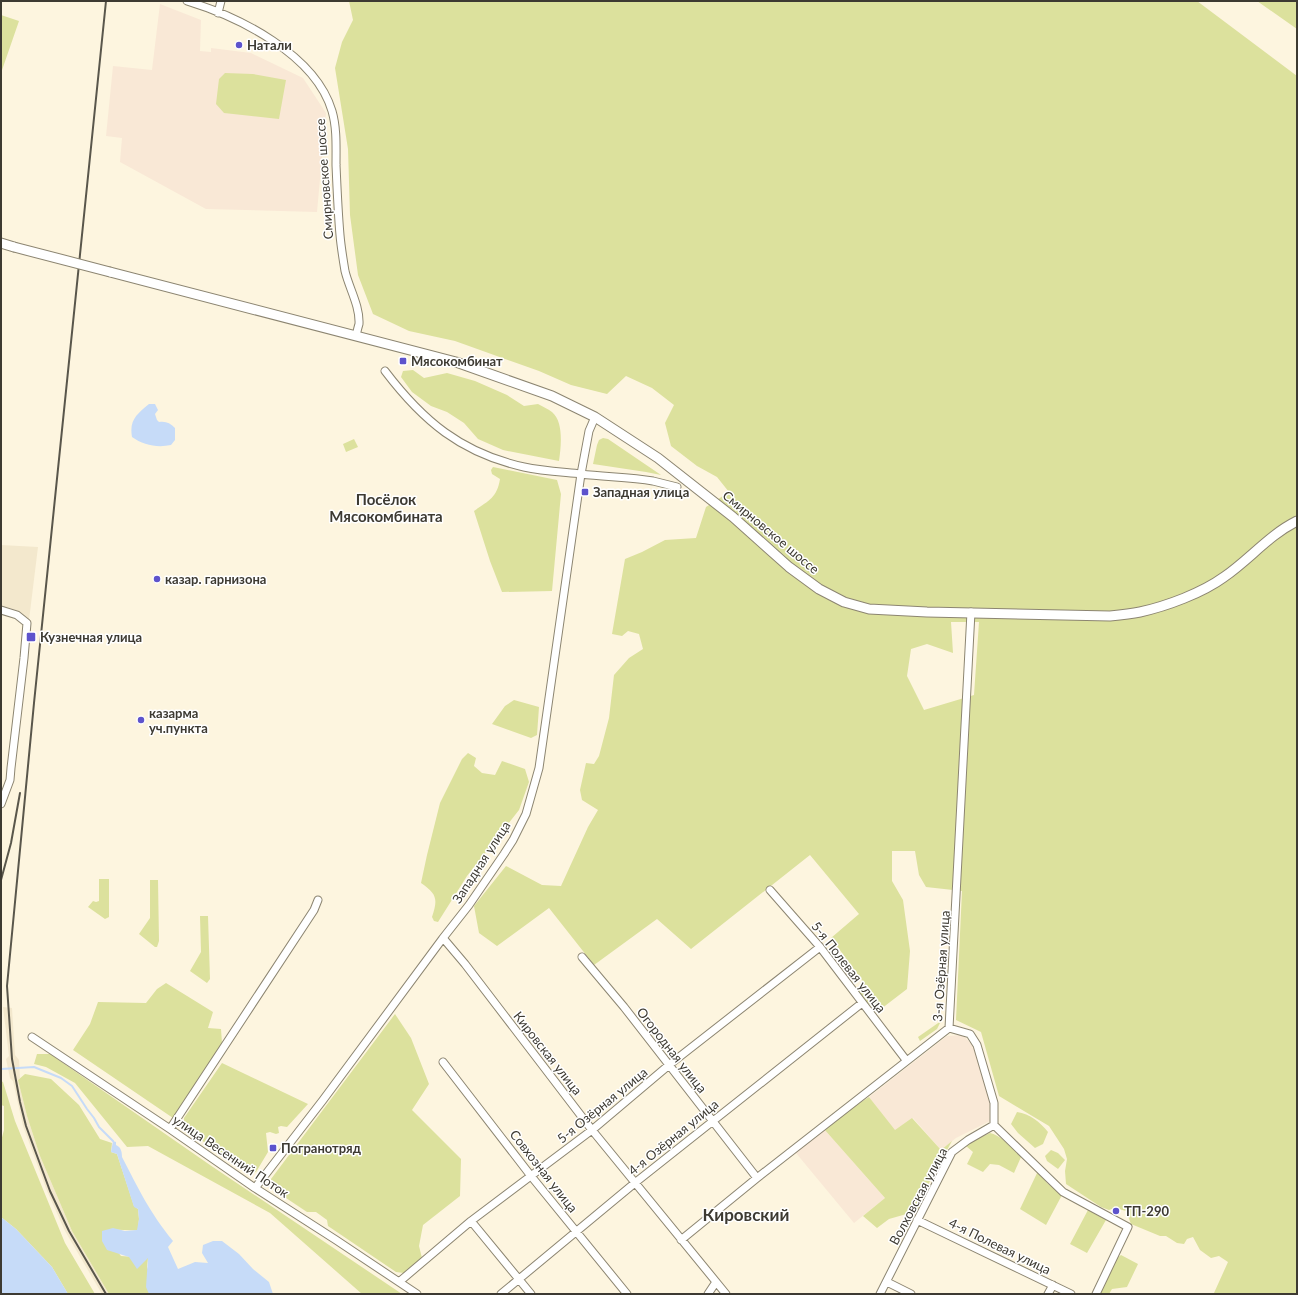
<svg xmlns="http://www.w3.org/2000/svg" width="1298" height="1295" font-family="Lato,sans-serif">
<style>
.built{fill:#f3e8cd}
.industrial{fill:#f9e8d6}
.green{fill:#dce19d;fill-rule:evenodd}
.water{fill:#c6dbf8}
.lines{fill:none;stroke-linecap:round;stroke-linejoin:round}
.stream{stroke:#c6dbf8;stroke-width:2}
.minor-casing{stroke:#8c8571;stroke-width:9}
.major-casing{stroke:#8c8571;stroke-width:11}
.minor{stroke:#fff;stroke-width:7}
.major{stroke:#fff;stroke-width:9}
.rail{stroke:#59564b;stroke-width:2}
.major-bridge-casing{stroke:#8c8571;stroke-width:11;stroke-linecap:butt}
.major-bridge{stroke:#fff;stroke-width:9}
.poi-dot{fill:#5d53cc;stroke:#fff;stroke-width:1.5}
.labels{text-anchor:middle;stroke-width:3;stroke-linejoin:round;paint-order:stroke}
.poi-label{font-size:13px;font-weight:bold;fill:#3d3a32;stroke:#fff;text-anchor:start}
.street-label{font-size:13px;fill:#3d3a32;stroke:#fff}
.quarter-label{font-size:15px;font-weight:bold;fill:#3d3a32;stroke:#fff}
.district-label{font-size:17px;font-weight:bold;fill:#3d3a32;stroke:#fff}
</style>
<rect width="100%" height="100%" fill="#fdf5df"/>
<path class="built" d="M1,545L38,547L29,620L19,611L7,607H1Z
M3,1007L12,1008L15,1055L19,1060L20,1078L18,1080L27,1116L40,1156L72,1231L109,1294H102L65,1231L47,1191L23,1126L13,1081L10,1078L6,1059L9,1056Z"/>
<path class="industrial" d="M160,4L201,20L200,51L211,52V48L251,53L303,78L326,113L317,212L206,209L120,162L122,138L106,136L113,66L152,70Z
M963,1035L973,1046L991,1104L990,1121L956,1138L941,1150L913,1118L895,1131L869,1097L947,1036Z
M824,1129L885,1198L854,1223L796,1153Z"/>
<path class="green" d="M349,1H1197L1297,76V1294H1250V1293L1249,1294H1216L1214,1293L1228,1262L1219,1256L1211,1258L1200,1250L1193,1237L1187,1239L1184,1244L1177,1243L1166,1236H1160L1131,1224L1126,1211L1115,1208L1109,1210L1101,1207L1066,1184L1065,1171L1067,1159L1064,1149L1049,1126L999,1096L981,1032L956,1020L962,891L926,887L919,875L915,851H892V881L903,900L910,951L907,989L877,1012L858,993L862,980L831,938L859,914L810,855L691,949L657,919L594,965L549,908L497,946L479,933L474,906L506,866L542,885L561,886L588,827L598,810L582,800L580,790L586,763L594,764L599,756L609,718L614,675L629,658L643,649L639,634L628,631L622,636L612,634L625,559L642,552L665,540L696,538L706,507L729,492L717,477L697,466L671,446L665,423L674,405L652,388L626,376L607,394L571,385L539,371L455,341L409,331L373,314L358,275L350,215L348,149L335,68L342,42L353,20ZM951,622H979L974,695L924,710L907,676L911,649L927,644L953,653Z
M1257,1H1297V29Z
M1,15L19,21L1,73Z
M225,73L253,74L286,80L279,119L224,113L216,104L219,79Z
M413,370L424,378L447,373L475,381L507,395L524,406L538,404C542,406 548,409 552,412C564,422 561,447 559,461L503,450L478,439L464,423L447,412L431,406L412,392L401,377L403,371Z
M603,438L608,439L661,475L646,472L593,464L597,445L599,440Z
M354,439L358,447L346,452L343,444Z
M493,467L557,480L561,494L552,591L502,592L490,561L474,511C488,501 497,498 500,479L492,474L491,470Z
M514,700L539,707L537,735L531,738L492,724L505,706Z
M468,753L476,758L474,766L482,773L495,775L502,761L525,769L529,782L519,810L467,876L438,922L434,921L432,917C438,899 437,894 421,883L427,855L440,803L462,759Z
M99,879H109V917L105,919L88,907L93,901L96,902L99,901Z
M150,880H158L159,941L157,947H155L139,934L150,918Z
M200,916H208L210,979L207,983L190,971L201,952Z
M166,983L213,1012L208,1028L221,1029L222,1043L173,1118L73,1050L90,1024L98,1002L146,1003L157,989Z
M395,1014L411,1038L429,1084L412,1110L461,1159L460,1196L423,1225L419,1246L422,1258L404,1273L396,1272L328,1226L327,1220L316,1212H307L271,1188V1179Z
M941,1021L937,1029L920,1041L918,1037Z
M37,1054H50L210,1165L402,1294H362L270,1213L148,1146L127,1147L75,1083L46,1067L34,1064Z
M222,1063L308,1104L287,1127L281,1126L278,1127L279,1133L276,1134L270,1132L266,1133L268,1152L256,1172L248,1173L184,1128V1118Z
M25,1074L51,1079L79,1105L100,1139L112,1143L111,1152L117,1154L134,1206L138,1209L139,1219L138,1230C125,1231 114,1228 102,1232L121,1256L148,1258L147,1267L157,1294H109L72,1231L40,1156L27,1116L18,1080Z
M1,1081L3,1082L15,1121L65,1243L95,1294H68L52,1267L16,1229L1,1217V1141L4,1130V1106L1,1105Z
M869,1097L895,1130L912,1118L941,1150L952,1141L930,1181L917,1211L889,1219L877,1228L863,1216L885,1198L824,1129L850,1109Z
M1017,1112C1030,1114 1040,1122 1048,1132L1043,1144L1035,1148L1018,1133L1011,1124Z
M990,1133C1000,1135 1014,1148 1021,1157L1014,1173L999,1165L990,1164L983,1172L967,1164L973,1152L966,1146L973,1141Z
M1051,1150L1058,1153L1065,1160L1058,1169L1047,1161L1045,1156Z
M1038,1171L1047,1183L1062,1195L1046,1225L1020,1209Z
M1088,1210L1106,1220L1087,1253L1070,1244Z
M1121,1255L1138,1264L1127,1287L1112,1289L1109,1294H1099L1117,1258Z"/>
<path class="water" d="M149,404H155L158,410L155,414L157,420L159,422C166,421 170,423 175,428V440L171,445C157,448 143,445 132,437C129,420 137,414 149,404Z
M113,1141L116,1142V1145C121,1147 122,1152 122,1157C138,1188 150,1213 173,1241L168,1247L178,1269L195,1262L208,1263L202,1253L203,1245L213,1241H222L239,1254L253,1269L269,1282L273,1294H157V1293L149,1294L146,1287L148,1258L137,1269L129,1257L107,1250L102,1241V1231L113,1228L125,1231L137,1230L139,1219L138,1209L134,1207L117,1154L111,1152Z
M1,1217L16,1229L52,1267L68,1294H1Z"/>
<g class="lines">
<path class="stream" d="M1,1069L34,1067L61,1078L72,1086L87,1109L94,1118L99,1127L113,1141"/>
<defs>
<path id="minor" d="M187,1C239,17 315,54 332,111C337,128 336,147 336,165C337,188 338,212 340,235C341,247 343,259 345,271C349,288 360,306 359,324C358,327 357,332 356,335
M218,13L221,1
M385,371C423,421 461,453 524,467C542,471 562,472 581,474C605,477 630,477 653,481C661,483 669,485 677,487
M1,610L17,615L27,623L24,658L11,768L10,780L1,804
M770,890L820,947L906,1060
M443,938L465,964L592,1130L726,1294
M582,957L624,1007L757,1178
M949,1028L970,1034L977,1045L994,1103V1125L1063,1192L1128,1227L1096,1294
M32,1037L170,1129L255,1188L336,1240L417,1294
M443,1062L531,1176L627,1294
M170,1129L314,910L318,900
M255,1188L323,1100L443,938L469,905L504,854L513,840L526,814L539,768L581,474L589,431L595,417
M917,1220L1071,1294
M471,1221L531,1294
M681,1240L757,1178L949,1028L971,612
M399,1282L471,1221L592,1130L669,1065L820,947
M887,1282L911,1294
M501,1294L636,1182L862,1003
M708,1294L716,1282
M880,1294L952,1152L968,1140L994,1125
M1048,1294L1053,1285"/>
<path id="major" d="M1,243L14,247
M110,272L456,362L552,396L595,417L658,458L733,517L789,567L819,589L844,602L869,609L927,612L1110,616C1120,615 1130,614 1140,612C1167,606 1202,593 1224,577C1250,559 1269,535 1297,521"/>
</defs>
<use href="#minor" class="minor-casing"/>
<use href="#major" class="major-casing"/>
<use href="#minor" class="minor"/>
<use href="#major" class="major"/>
<path class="rail" d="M1,880L11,843L20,793
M106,1294L69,1231L50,1191L26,1126L20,1102L12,1059L7,986L34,703L106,1"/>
<defs>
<path id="major-bridge" d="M14,247L110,272"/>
</defs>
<use href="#major-bridge" class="major-bridge-casing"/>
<use href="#major-bridge" class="major-bridge"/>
</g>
<g class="poi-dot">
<circle cx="239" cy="45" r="4"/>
<rect x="399" y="357" width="8" height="8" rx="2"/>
<rect x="581" y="488" width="8" height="8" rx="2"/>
<circle cx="157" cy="579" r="4"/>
<rect x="26" y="632" width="10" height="10" rx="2"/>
<circle cx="141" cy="720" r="4"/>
<rect x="269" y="1144" width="8" height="8" rx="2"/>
<circle cx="1116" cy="1211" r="4"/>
</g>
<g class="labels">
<g class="poi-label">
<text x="247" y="50">Натали</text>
<text x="411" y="366">Мясокомбинат</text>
<text x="593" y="497">Западная улица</text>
<text x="165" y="584">казар. гарнизона</text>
<text x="40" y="642">Кузнечная улица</text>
<text x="149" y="718">казарма<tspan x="149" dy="15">уч.пункта</tspan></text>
<text x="281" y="1153">Погранотряд</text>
<text x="1124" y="1216">ТП-290</text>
</g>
<g class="street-label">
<text transform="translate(324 179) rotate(-94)" y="5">Смирновское шоссе</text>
<text transform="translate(771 532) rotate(40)" y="5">Смирновское шоссе</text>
<text transform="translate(481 862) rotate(-57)" y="5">Западная улица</text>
<text transform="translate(941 966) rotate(-86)" y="5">3-я Озёрная улица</text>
<text transform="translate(849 967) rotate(52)" y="5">5-я Полевая улица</text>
<text transform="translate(672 1050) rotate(52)" y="5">Огородная улица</text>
<text transform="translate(548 1053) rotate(52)" y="5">Кировская улица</text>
<text transform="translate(602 1105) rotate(-39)" y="5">5-я Озёрная улица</text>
<text transform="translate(673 1137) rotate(-39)" y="5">4-я Озёрная улица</text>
<text transform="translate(231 1156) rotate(34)" y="5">улица Весенний Поток</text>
<text transform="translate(544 1171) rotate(52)" y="5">Совхозная улица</text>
<text transform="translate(918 1196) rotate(-62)" y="5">Волховская улица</text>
<text transform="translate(1000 1246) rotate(26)" y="5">4-я Полевая улица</text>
</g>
<g class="quarter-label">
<text x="386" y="505">Посёлок<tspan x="386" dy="17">Мясокомбината</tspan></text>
</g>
<g class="district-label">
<text x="746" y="1221">Кировский</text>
</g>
</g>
<rect width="1298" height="1295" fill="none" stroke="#3d3a32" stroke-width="4"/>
</svg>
